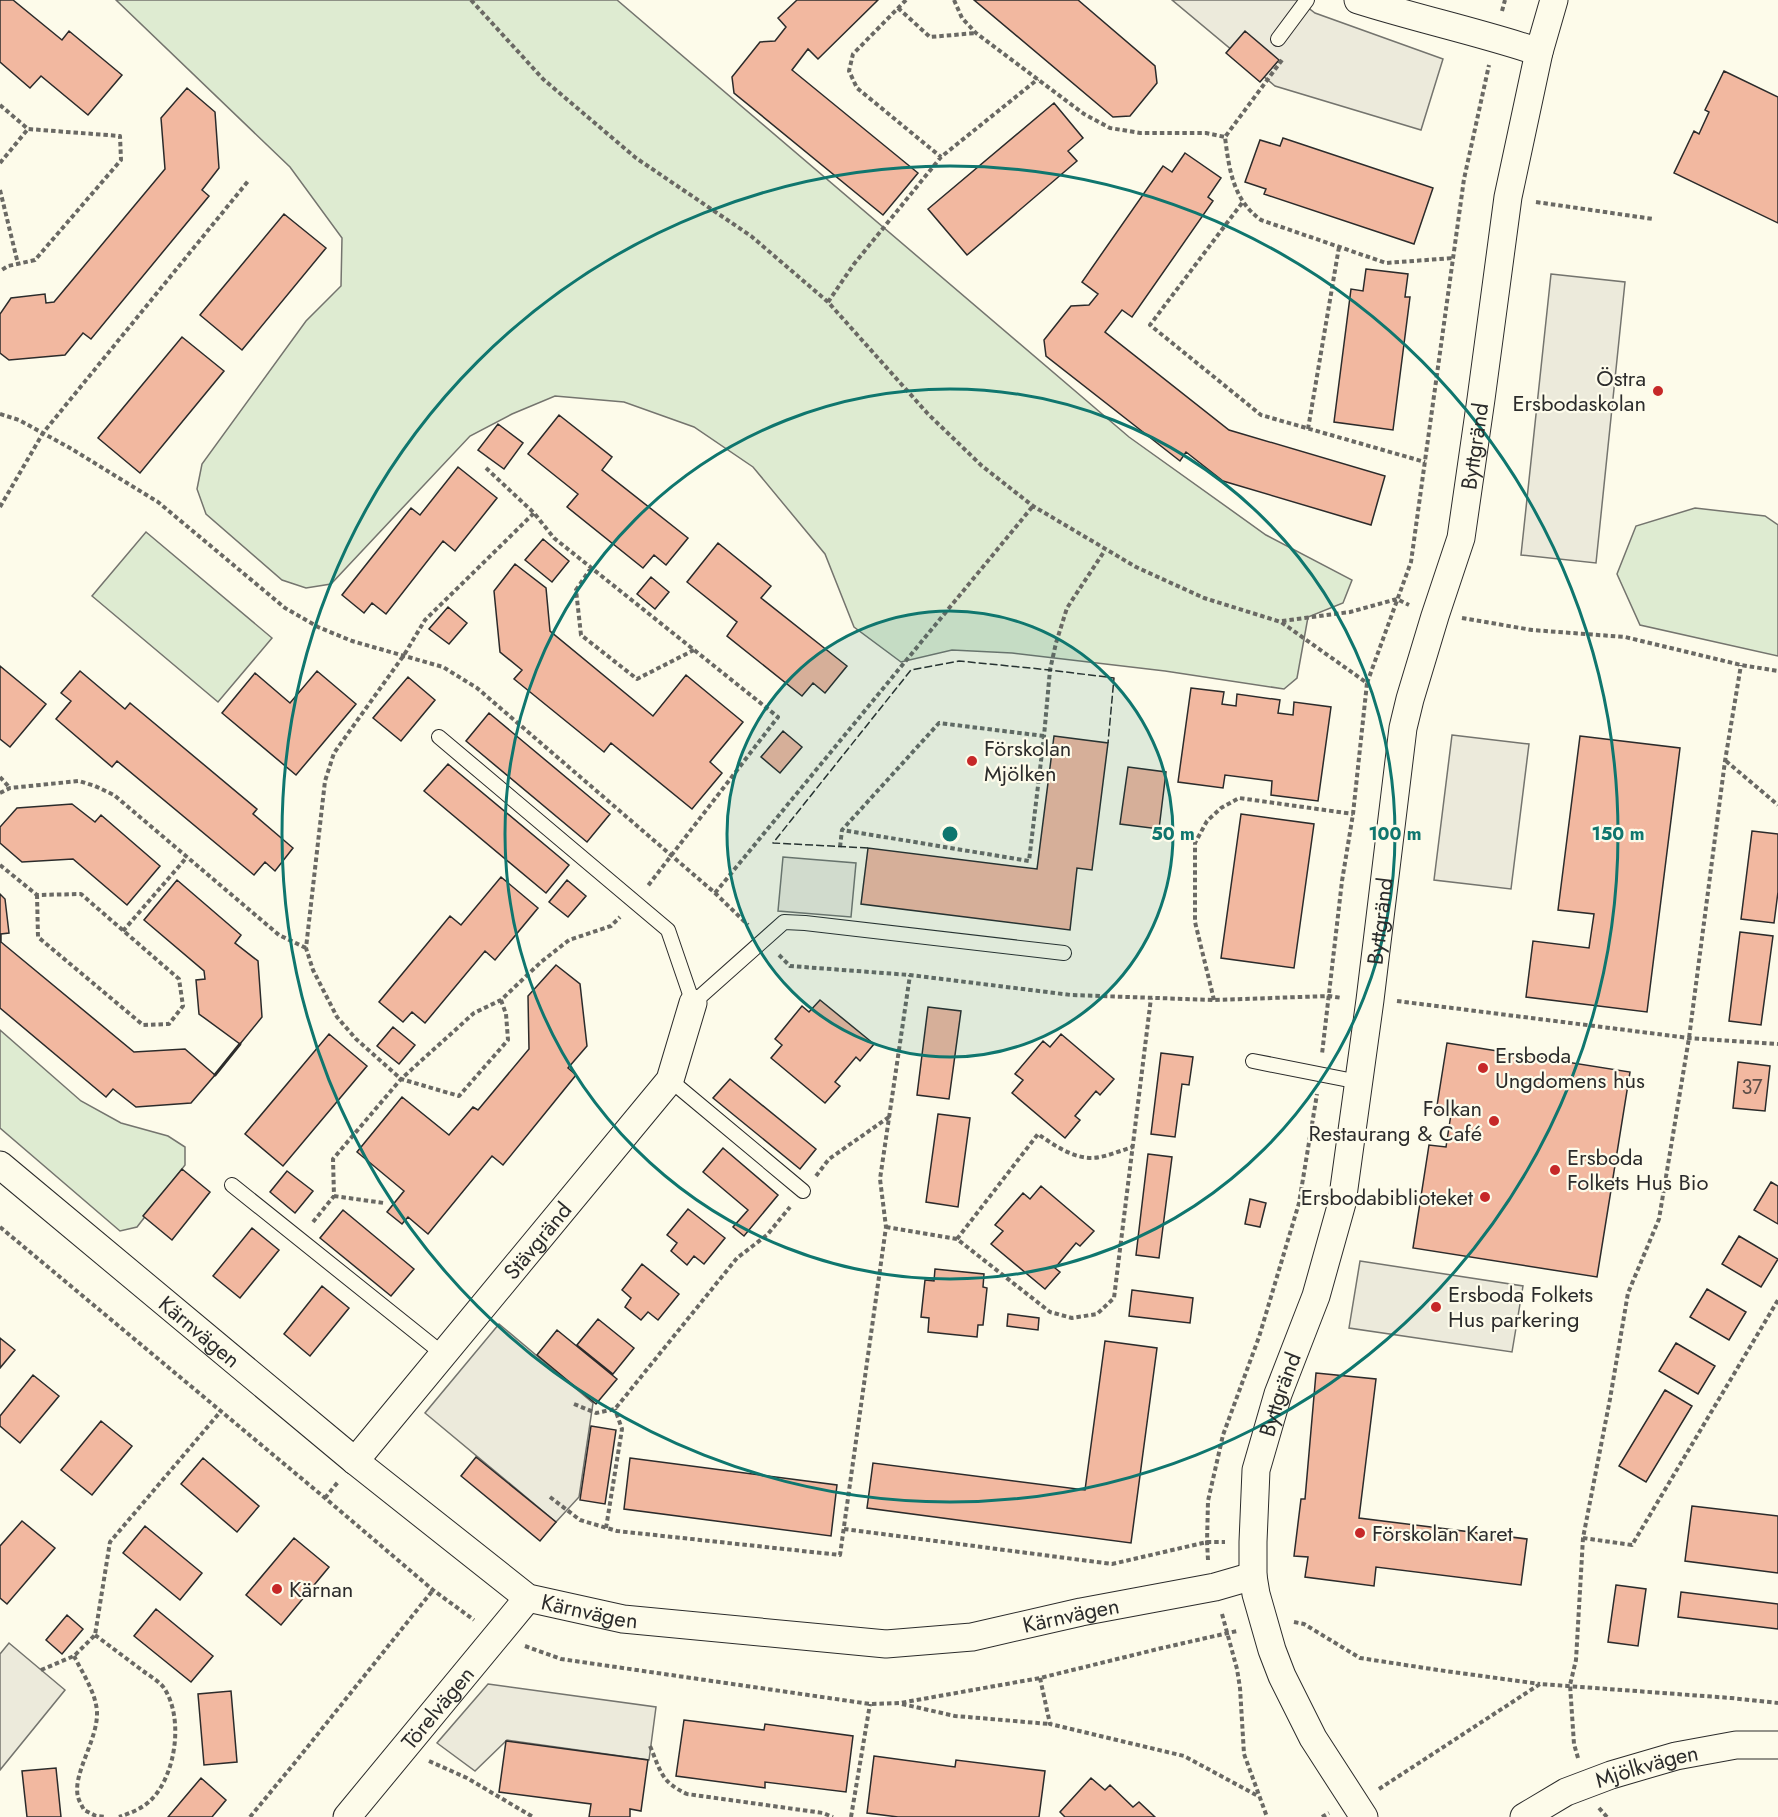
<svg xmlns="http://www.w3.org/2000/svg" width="1778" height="1817" font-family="Jost,sans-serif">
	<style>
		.green { fill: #deebd1; stroke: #74746e; stroke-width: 1.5 }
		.parking { fill: #eceadb; stroke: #74746e; stroke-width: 1.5 }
		.building { fill: #f2b8a0; stroke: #2b2b2b; stroke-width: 1.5 }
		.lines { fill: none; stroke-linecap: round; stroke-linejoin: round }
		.service-casing { stroke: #2b2b2b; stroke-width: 16 }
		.minor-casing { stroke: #2b2b2b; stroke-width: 29 }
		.path { stroke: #6a6964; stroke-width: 4; stroke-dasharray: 4.5 3; stroke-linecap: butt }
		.service { stroke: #fdfbea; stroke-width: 14 }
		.minor { stroke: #fdfbea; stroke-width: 27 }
		.fence { stroke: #2b2b2b; stroke-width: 1.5; stroke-dasharray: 8 3; stroke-linecap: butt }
		.wall { stroke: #2b2b2b; stroke-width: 3 }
		.ring { fill: none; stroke: #0f766e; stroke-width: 3 }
		.poi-dot { fill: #c62828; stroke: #fdfbea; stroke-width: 2 }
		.labels { text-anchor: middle; stroke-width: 4.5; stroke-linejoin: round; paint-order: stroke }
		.number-label { font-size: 20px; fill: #5d4e48 }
		.poi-label { font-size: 22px; fill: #2b2b2b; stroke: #fdfbea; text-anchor: start }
		.street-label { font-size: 22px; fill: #2b2b2b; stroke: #fdfbea }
		.centre { fill: #0f766e; stroke: #fdfbea; stroke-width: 3 }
		.ring-label { font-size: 18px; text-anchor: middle; font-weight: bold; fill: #0f766e; stroke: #fdfbea; stroke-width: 4.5; stroke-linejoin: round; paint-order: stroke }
	</style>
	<rect width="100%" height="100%" fill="#fdfbea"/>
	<path class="green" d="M116 0H617L1129 437 1266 535 1352 580 1343 603 1308 617 1297 678 1284 689 1165 671 1012 653 952 650 901 662 854 627 825 554 753 467 694 427 624 402 555 396 512 414 470 436 331 584 306 588 282 580 206 514 197 489 202 464 306 321 341 286 342 238 290 167Z
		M1695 508 1765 516 1778 525V656L1640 625 1617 574 1636 526Z
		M146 532 272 638 218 702 92 596Z
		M0 1030 81 1101 121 1123 168 1136 185 1147V1165L137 1227 120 1231 0 1128Z"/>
	<path class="parking" d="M1172 0H1298L1315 13 1443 59 1421 130 1275 86Z
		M1551 274 1625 282 1596 563 1521 555Z
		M1452 735 1529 744 1511 889 1434 880Z
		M783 857 856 863 851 917 778 911Z
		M1360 1261 1523 1286 1512 1352 1349 1328Z
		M499 1324 593 1403 579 1497 556 1522 425 1413Z
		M9 1643 65 1690 0 1770V1654Z
		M488 1684 656 1707 649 1760 507 1740 475 1771 437 1743Z"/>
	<path class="building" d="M0 0H13L62 40 69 31 122 75 88 115 41 76 30 88 0 62Z
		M797 0H878L818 59 808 49 792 70 918 173 883 215 734 93 732 77 760 42 775 41 786 27 778 18Z
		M974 0H1078L1155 66 1157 83 1130 116 1113 117Z
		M1245 31 1279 60 1260 82 1226 53Z
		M1724 71 1778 97V223L1674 173 1694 131 1699 134 1709 112 1705 110Z
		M187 88 215 112 219 168 202 190 209 196 91 339 83 333 65 355 9 360 0 353V314L11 298 45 294 46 303 54 302 165 169 161 118Z
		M1054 103 1083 138 1068 151 1077 161 967 255 928 209Z
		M1283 138 1433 188 1414 244 1264 194 1266 189 1245 182 1260 140 1280 146Z
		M1185 153 1221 178 1208 197 1213 201 1132 317 1122 310 1105 332 1229 430 1385 476 1371 525 1223 481 1186 452 1180 461 1046 356 1044 340 1071 306 1089 305 1098 294 1082 282 1163 166 1172 172Z
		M284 214 326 248 242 350 200 315Z
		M1366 269 1408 274 1405 297H1410L1393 430 1334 422 1351 289 1363 291Z
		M182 337 224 371 140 473 98 438Z
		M559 415 612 457 602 470 688 538 666 565 654 555 643 568 567 507 578 494 528 454Z
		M498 424 523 443 504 469 478 450Z
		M458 467 497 498 455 551 443 541 386 614 372 603 364 613 342 595 411 508 420 515Z
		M543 539 569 561 552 582 525 560Z
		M718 543 771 586 761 598 847 666 825 693 813 683 802 696 727 636 737 622 687 582Z
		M515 564 546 588 550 631 653 716 686 675 743 722 710 762 722 773 692 809 611 743 604 752 514 679 522 670 500 652 494 591Z
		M651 577 669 592 655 609 637 594Z
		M448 607 467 623 449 644 429 629Z
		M0 666 46 704 10 747 0 739Z
		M80 671 125 709 130 703 257 809 253 814 293 848 275 871 265 862 254 875 117 761 112 767 56 719 71 701 61 693Z
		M317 671 356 704 296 775 222 713 255 673 290 703Z
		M408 677 435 700 401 741 373 718Z
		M1191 688 1224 692 1222 704 1236 706 1237 694 1280 700 1278 713 1293 715 1294 702 1331 707 1318 801 1271 795 1272 781 1225 775 1223 788 1178 782Z
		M489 713 610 814 587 842 466 741Z
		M783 731 802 747 780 773 761 757Z
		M1054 736 1108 743 1092 870 1077 868 1070 930 861 904 868 848 1037 869Z
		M1580 736 1680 748 1647 1012 1526 997 1533 941 1589 948 1594 914 1558 910Z
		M448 764 569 865 546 893 424 791Z
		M1128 767 1166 772 1159 829 1120 824Z
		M72 804 95 822 101 815 160 866 127 905 73 859 22 862 0 843V827L17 808Z
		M1241 814 1314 824 1294 968 1221 958Z
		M1752 831 1778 834V892L1774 923 1741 919Z
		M501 877 538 908 495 960 485 951 425 1023 412 1012 403 1022 379 1002 450 916 461 925Z
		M177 880 241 935 235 943 258 961 262 1017 240 1044 199 1014 196 980 205 979 204 971 144 920Z
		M567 880 586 896 568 917 549 902Z
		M0 894 5 899 9 933 1 934V942L134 1052 185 1049 215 1075 191 1103 136 1107 113 1089 106 1097 0 1008Z
		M1740 932 1773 936 1761 1025 1729 1021Z
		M556 965 580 984 587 1046 568 1068 576 1075 503 1165 492 1156 428 1234 408 1217 402 1224 387 1212 404 1191 357 1152 402 1097 449 1135 473 1107 478 1110 529 1049 528 996Z
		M820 1000 874 1044 860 1061 856 1057 835 1082 840 1086 825 1103 771 1058 782 1045 775 1039 802 1006 809 1012Z
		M928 1007 961 1011 949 1099 917 1095Z
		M393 1027 415 1045 399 1064 377 1046Z
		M329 1034 367 1066 283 1166 245 1134Z
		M1061 1034 1114 1079 1100 1095 1096 1091 1075 1116 1080 1120 1065 1138 1012 1093 1023 1080 1015 1074 1043 1041 1050 1047Z
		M1447 1043 1630 1072 1597 1277 1413 1248 1429 1145 1446 1147 1451 1114 1436 1112Z
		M1161 1053 1193 1057 1189 1085 1182 1084 1175 1137 1151 1134Z
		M1738 1062 1770 1066 1765 1111 1733 1108Z
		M730 1079 816 1149 800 1169 713 1098Z
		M938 1114 970 1118 958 1207 926 1202Z
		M723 1148 778 1195 744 1236 733 1227 748 1210 703 1172Z
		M1148 1154 1172 1157 1159 1258 1136 1255Z
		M182 1169 210 1192 172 1240 143 1216Z
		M287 1171 313 1191 295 1213 270 1192Z
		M1771 1182 1778 1186V1224L1754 1210Z
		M1041 1186 1094 1231 1080 1246 1076 1243 1055 1268 1060 1272 1045 1289 991 1244 1003 1231 995 1225 1023 1193 1030 1199Z
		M1250 1199 1266 1203 1260 1227 1245 1224Z
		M688 1209 725 1238 704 1264 694 1256 687 1265 671 1251 677 1243 667 1235Z
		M343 1210 414 1269 391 1296 320 1238Z
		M252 1228 279 1250 240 1298 213 1276Z
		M1739 1236 1778 1259 1761 1287 1722 1264Z
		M642 1264 679 1294 658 1320 648 1312 641 1320 625 1307 631 1298 622 1290Z
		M935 1269 984 1274 983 1287 987 1288 983 1325H978L977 1337 928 1332 929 1318 921 1317 925 1280 934 1281Z
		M322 1286 349 1308 310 1356 284 1334Z
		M1707 1289 1746 1312 1729 1340 1690 1317Z
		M1132 1290 1193 1298 1190 1323 1129 1316Z
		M1008 1314 1039 1318 1038 1330 1007 1326Z
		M598 1319 634 1348 613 1374 577 1345Z
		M557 1330 617 1379 596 1404 537 1355Z
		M0 1338 15 1350 0 1368Z
		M1105 1341 1157 1348 1131 1543 867 1508 873 1463 1085 1490Z
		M1676 1343 1715 1366 1698 1394 1659 1371Z
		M1316 1373 1376 1379 1359 1518 1527 1539 1521 1585 1376 1567 1374 1586 1305 1577 1308 1557 1294 1556 1301 1499H1305Z
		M33 1375 59 1396 20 1443 0 1426V1416Z
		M1665 1390 1692 1406 1646 1482 1619 1466Z
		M101 1421 132 1446 92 1495 61 1470Z
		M591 1426 616 1430 605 1504 580 1500Z
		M476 1457 556 1522 540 1541 461 1476Z
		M203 1458 259 1506 237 1532 181 1484Z
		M630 1458 837 1485 831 1536 624 1509Z
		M1692 1506 1778 1516V1573L1685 1561Z
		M22 1521 55 1548 7 1604 0 1598V1546Z
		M145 1526 202 1573 180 1600 123 1553Z
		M294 1538 329 1567 281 1625 246 1595Z
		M1616 1585 1646 1589 1638 1646 1608 1642Z
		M1681 1592 1778 1604V1629L1678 1617Z
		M156 1609 213 1656 191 1682 134 1636Z
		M67 1615 83 1629 62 1654 46 1640Z
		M231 1691 237 1762 204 1765 198 1694Z
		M684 1720 764 1730 765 1724 853 1736 846 1792 765 1782V1788L676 1776Z
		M506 1741 648 1760 641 1811 630 1809V1817H589L591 1804 499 1792Z
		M874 1756 955 1767 956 1760 1045 1771 1039 1817H898L867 1813Z
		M56 1768 61 1817H27L22 1771Z
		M201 1778 226 1800 212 1817H168Z
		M1091 1778 1105 1790 1110 1785 1133 1807 1139 1802 1155 1817H1065L1060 1812Z"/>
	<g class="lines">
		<defs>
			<path id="service" d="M1278 39 1307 0
				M439 737 668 930 693 1003 784 922 805 923 1064 953
				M1253 1061 1359 1082
				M670 1080 803 1191
				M232 1185 443 1354"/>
			<g id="minor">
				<path d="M1358 0C1418 19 1479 32 1539 52"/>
				<path id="s1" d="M0 1165 355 1461 528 1598 623 1619 886 1644 972 1637 1081 1612 1215 1587 1253 1576"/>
				<path id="s2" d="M355 1461 670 1080 693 1003"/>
				<path id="s3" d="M347 1817 528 1598"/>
				<path id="s4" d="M1364 1817 1313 1738 1282 1676 1272 1650 1256 1594 1253 1576V1542L1256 1470 1278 1394 1316 1296 1342 1203 1370 1000 1403 728 1410 699 1435 616 1461 538 1481 399 1508 197 1539 52 1554 0"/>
				<path id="s5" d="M1524 1817 1566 1792 1611 1775 1676 1756 1736 1745H1778"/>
			</g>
		</defs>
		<use href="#service" class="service-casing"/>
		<use href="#minor" class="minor-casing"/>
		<path class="path" d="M471 0 543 79 636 158 751 236 828 302 928 414 982 466 1033 506 1136 567 1204 598 1281 622 1367 683 1353 814 1342 881 1322 1054
			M906 0 853 54 849 71 857 88 941 157
			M954 0 962 18 976 33 1084 114 1110 128 1140 133H1206L1225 137
			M898 8 930 37 976 33
			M1502 11 1505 0
			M1282 60 1225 137C1229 169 1233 200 1261 220L1386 263 1453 258
			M0 105 28 129 120 136 121 160 35 260 8 266 0 271
			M0 163 28 129
			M0 190 18 264
			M1536 202 1653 219
			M1242 203 1150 325 1261 415 1425 462
			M828 302 854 264 941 157 1038 79
			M0 414 19 420 70 448 158 502 285 608 318 627 352 641 443 667 477 688 715 893 748 925
			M1308 429 1339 247
			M486 468 534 513 554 538 778 717 647 887
			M0 507 43 433 249 180
			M591 568 576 590 581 635 637 679 694 650
			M1462 618 1532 630 1625 637 1741 665 1778 671
			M1282 621 1350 612 1397 599 1409 605
			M1367 683 1411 562 1464 179 1489 65
			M1044 736 939 723 842 830 1029 861 1044 736 1050 670 1056 643 1067 608 1105 550
			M1726 761 1778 805
			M0 777 10 788
			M0 793 10 788 79 781 95 786 114 795 279 935 306 948
			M840 847 842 830
			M0 865 37 895 81 894 179 979 183 1006 169 1024 143 1025 38 937 37 895
			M715 893 1033 506
			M123 931 187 857
			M779 955 790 966 910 975 1071 995 1214 1000 1329 996 1342 998
			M501 1000 506 1014 508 1040 459 1096 401 1079 356 1039 337 1017 313 970 306 948 325 781 334 753 404 655 425 620 534 513
			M1214 1000 1195 922V843L1207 821 1221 808 1239 798 1353 814
			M1397 1001 1689 1038 1778 1044
			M816 1176 829 1159 889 1117
			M334 1196 384 1203
			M313 1222 334 1196 333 1159 401 1079 474 1013 501 1000 541 962 569 940 611 926 620 917
			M0 1227 325 1498 433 1590 474 1620
			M886 1227 957 1239 1050 1312 1072 1318 1097 1314 1114 1298 1151 998
			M957 1239 1038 1134C1055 1146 1078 1162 1100 1157 1111 1155 1122 1150 1133 1147
			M574 1404 596 1413 615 1409 737 1258 767 1235 790 1207
			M550 1497 580 1520 617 1531 840 1555 886 1227 880 1179 910 975
			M325 1498 338 1482
			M606 1528 622 1429 615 1409
			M844 1529 1112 1564 1207 1542H1225
			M1583 1538 1632 1545 1778 1300
			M1208 1560 1207 1542 1208 1501 1223 1435 1259 1337 1299 1203 1317 1094
			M1222 1614 1237 1669 1240 1688 1244 1754 1267 1817
			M1294 1622 1304 1624 1360 1658 1438 1670 1540 1684
			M95 1635C111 1647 127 1659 143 1671 150 1676 159 1681 164 1688 184 1718 176 1775 151 1800 142 1809 130 1813 119 1817
			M525 1646 561 1659 870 1704 900 1703 1040 1678 1162 1648 1237 1631
			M74 1656C82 1672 96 1693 97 1712 98 1740 72 1774 78 1797 79 1801 82 1806 84 1810L96 1816 106 1817
			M41 1670 74 1656 95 1635 110 1542 221 1411
			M1040 1678 1050 1724 1184 1756 1258 1796
			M902 1704 955 1716 1050 1724
			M650 1746C661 1772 661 1782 687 1794L823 1813 833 1817
			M1578 1758 1574 1744 1570 1685 1576 1660 1583 1538 1610 1399 1628 1293 1659 1219 1689 1038 1725 761 1741 665
			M429 1761 467 1778 533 1817
			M1379 1789 1540 1684 1731 1698 1778 1703
			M1599 1808 1607 1817
			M250 1817 297 1760 433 1590
			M851 1817 870 1704
			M1322 1817 1329 1813"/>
		<use href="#service" class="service"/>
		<use href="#minor" class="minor"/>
		<path class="fence" d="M868 848 773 843 911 670 959 661 1050 670 1114 678 1108 743"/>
		<path class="wall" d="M215 1075 240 1044"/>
	</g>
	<circle cx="950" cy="834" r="223" fill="#0f766e" fill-opacity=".12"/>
	<g class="ring">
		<circle cx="950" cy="834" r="223"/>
		<circle cx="950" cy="834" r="445"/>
		<circle cx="950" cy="834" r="668"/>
	</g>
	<g class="poi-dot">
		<circle cx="1658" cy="391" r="6"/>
		<circle cx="972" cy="761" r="6"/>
		<circle cx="1483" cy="1068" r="6"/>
		<circle cx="1494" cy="1121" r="6"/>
		<circle cx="1555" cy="1170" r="6"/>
		<circle cx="1485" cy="1197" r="6"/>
		<circle cx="1436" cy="1307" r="6"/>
		<circle cx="1360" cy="1533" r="6"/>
		<circle cx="277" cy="1589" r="6"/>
	</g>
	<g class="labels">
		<g class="number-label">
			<text x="1752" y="1094">37</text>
		</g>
		<g class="poi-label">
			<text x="1646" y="386" text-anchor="end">Östra<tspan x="1646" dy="25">Ersbodaskolan</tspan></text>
			<text x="984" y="756">Förskolan<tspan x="984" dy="25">Mjölken</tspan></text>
			<text x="1495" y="1063">Ersboda<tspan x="1495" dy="25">Ungdomens hus</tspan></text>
			<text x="1482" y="1116" text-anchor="end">Folkan<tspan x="1482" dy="25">Restaurang &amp; Café</tspan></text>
			<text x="1567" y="1165">Ersboda<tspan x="1567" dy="25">Folkets Hus Bio</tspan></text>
			<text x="1473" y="1205" text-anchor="end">Ersbodabiblioteket</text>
			<text x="1448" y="1302">Ersboda Folkets<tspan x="1448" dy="25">Hus parkering</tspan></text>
			<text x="1372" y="1541">Förskolan Karet</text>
			<text x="289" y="1597">Kärnan</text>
		</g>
		<g class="street-label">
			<text dy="8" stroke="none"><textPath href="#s4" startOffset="1425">Byttgränd</textPath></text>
			<text dy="8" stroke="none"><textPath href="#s4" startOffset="939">Byttgränd</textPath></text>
			<text dy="8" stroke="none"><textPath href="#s2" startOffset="286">Stävgränd</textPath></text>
			<text dy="8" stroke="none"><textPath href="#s1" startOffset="260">Kärnvägen</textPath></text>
			<text dy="8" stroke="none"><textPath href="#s4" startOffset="453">Byttgränd</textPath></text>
			<text dy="8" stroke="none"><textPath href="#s1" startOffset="746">Kärnvägen</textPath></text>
			<text dy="8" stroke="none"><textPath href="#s1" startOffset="1232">Kärnvägen</textPath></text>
			<text dy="8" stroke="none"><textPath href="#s3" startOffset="142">Törelvägen</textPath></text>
			<text dy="8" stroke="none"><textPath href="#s5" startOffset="134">Mjölkvägen</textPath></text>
		</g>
	</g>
	<circle cx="950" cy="834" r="9" class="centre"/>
	<g class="ring-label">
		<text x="1173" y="840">50 m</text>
		<text x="1395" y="840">100 m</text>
		<text x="1618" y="840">150 m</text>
	</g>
</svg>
